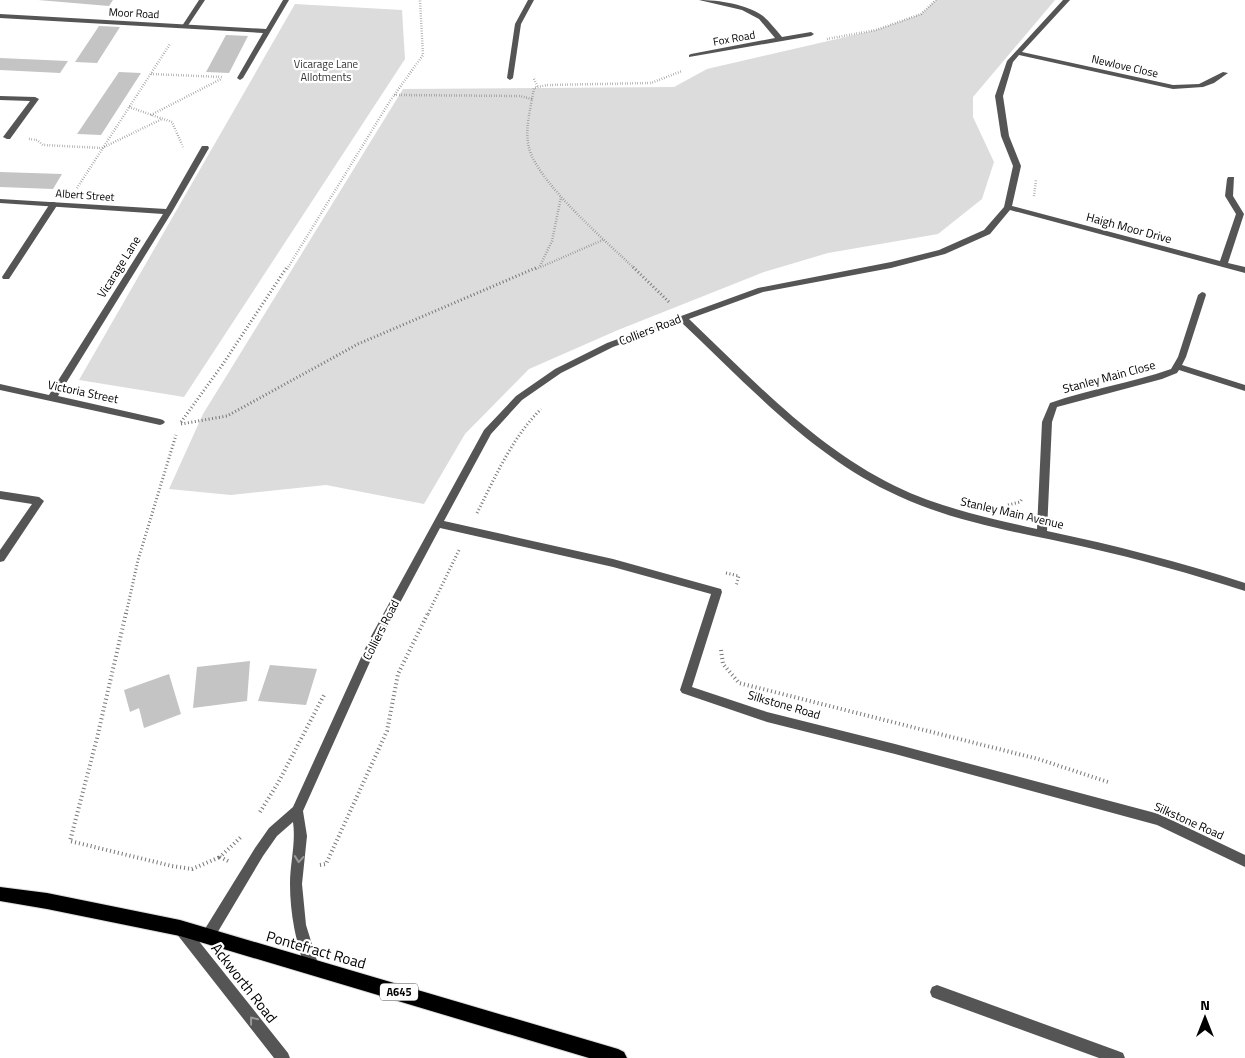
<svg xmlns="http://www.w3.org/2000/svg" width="1245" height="1058" font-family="'Titillium Web',sans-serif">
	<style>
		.green { fill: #dcdcdc }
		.building { fill: #c4c4c4 }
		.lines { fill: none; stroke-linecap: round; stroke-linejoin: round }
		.primary-casing { stroke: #dbdbdb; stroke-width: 2 }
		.path-far2 { stroke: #777; stroke-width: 2.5; stroke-dasharray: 0.5 2; stroke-linecap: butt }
		.path-far1 { stroke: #777; stroke-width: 3; stroke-dasharray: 1 2.5; stroke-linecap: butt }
		.path { stroke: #777; stroke-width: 4; stroke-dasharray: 1 3; stroke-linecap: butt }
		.service { fill: #555; fill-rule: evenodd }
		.minor { fill: #555; fill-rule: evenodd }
		.primary { fill: #000; fill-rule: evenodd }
		.oneway { stroke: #999 }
		.labels { text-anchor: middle; stroke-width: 4.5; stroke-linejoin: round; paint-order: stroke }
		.far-street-label { font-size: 11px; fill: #000; stroke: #fff }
		.far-park-label { font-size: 11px; fill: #333; stroke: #fff }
		.shield { fill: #fff; stroke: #4c4c4c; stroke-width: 1 }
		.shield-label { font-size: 11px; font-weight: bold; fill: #000 }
		.street-label { font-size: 12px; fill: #000; stroke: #fff }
		.near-street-label { font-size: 15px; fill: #000; stroke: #fff }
	</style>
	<rect width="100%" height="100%" fill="#fff"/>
	<path class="green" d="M936 0H1055L973 97V117L994 162 982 199 938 234 828 253 764 272 618 330 529 369 465 434 424 504 326 485 231 495 169 489 203 414 403 89 674 87 707 69 876 30 921 14Z
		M295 4 402 10 405 59 184 397 79 380Z"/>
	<path class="building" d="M38 0H113L109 6Z
		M99 26 120 27 97 63 75 62Z
		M226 35 248 36 229 73 206 72Z
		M0 58 68 61 60 73 0 70Z
		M119 72 141 73 101 135 77 134Z
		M0 172 62 174 53 189 0 187Z
		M250 661 247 701 193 708 197 667Z
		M270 665 317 669 306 705 258 701Z
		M169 674 181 714 144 728 139 708 130 712 124 690Z"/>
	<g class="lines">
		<defs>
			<path id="primary" d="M0 887 47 893 180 920 618 1049 624 1052 627 1058H589L180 936 47 909 0 901Z"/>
		</defs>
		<use href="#primary" class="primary-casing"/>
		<path class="path-far2" d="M827 39 876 30 921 14 936 0
			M151 74 222 77
			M534 79 538 87
			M394 95 520 96 532 99C529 115 525 132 529 148 538 183 607 242 635 269
			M532 99 534 88 547 85 651 83 682 71
			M129 107 172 122 183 147
			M151 115 221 79
			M29 139 37 140 43 145 102 148 162 119
			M77 188 170 44
			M1034 196 1036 180
			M540 266 552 241 561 197
			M287 269 390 101 423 55 420 0
			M536 269 603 240"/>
		<path class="path-far1" d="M633 267 670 303
			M181 422 223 364 287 267
			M181 424 227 416 358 344 538 267
			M1008 505 1020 502 1022 499
			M477 513C496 476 511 439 541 409
			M726 573 739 576 736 586
			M126 614 138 560 176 435
			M428 614 460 548"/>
		<path class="path" d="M126 613 97 738 70 841 172 866 192 869 220 857
			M721 650 723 664 739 683 1038 759 1108 782
			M260 812 278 783 324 695
			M228 861 220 857 241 837
			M320 865 326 864 387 731 398 674 428 613"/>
		<path class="service" d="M199 0H205L187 27H183L182 26Z
			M51 202H54L58 204 9 279H3L2 277Z
			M937 985 1118 1051 1123 1053 1125 1058H1099L937 999 932 997 930 992 932 987Z"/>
		<path class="minor" d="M283 0H289L243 78 240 80 237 78 263 33 0 18V14L266 29Z
			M528 0H534L521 24 513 78 510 80 507 78 515 24Z
			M699 0C719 0 746 4 763 16 770 22 776 30 782 37L811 32 814 34 811 36 689 57V55L691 54 775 38 759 19 742 10Z
			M1063 0H1070L1022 52 1173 85 1199 84 1223 72 1228 73 1214 83 1203 87 1173 89 1019 55 1013 62 1003 96 1009 136 1021 166 1012 206 1220 261 1236 214 1225 196 1227 179 1228 177H1234L1233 196 1244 214 1228 263 1245 267V273L1010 210 990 234 945 254 891 268 763 292 689 319C753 380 815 447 895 486 940 508 989 518 1037 529L1042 422 1050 403C1090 389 1131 383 1171 369L1178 357 1198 295 1202 292 1205 293 1206 295 1186 357 1182 365 1245 385V391L1179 370 1177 373 1162 379 1057 407 1052 422 1047 531C1114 545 1180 562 1245 583V591C1192 574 1139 559 1085 547 1019 532 949 522 888 491 808 452 746 383 681 322L613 347 561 373 522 400 491 434 444 521 613 559 721 589 722 592 692 687 767 712 895 744 1159 814 1245 855V867L1157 825 895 754 767 722 682 693 680 690 711 594 613 567 440 528 378 644 303 811 307 836 302 884 306 925 319 967 317 972 312 973 307 972C296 945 290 913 290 884 290 863 296 843 293 822L277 836 263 856 213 940 208 942 203 940 202 936 203 932 255 848 269 828 293 807 369 640 484 430 516 396 555 369 607 343 758 288 891 262 939 250 984 230 1004 207 1013 166 1001 136 995 96 1007 61Z
			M0 96 35 97 39 99 10 139H7L3 137 30 101 0 100Z
			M202 146H208L209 148 172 212 58 396 160 419 163 420 165 422 163 424 160 425 0 390V384L49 395 163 214 0 203V199L166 209Z
			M0 491 39 497 44 501 4 561 0 562V550L32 504 0 499Z
			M181 923 186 925 288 1053 290 1058H274L176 933 175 929 176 925Z"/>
		<use href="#primary" class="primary"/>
	</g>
	<defs><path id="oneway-chevron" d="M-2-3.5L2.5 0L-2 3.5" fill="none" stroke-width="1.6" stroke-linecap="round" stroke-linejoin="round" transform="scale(1.25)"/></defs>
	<g class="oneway">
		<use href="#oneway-chevron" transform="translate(299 859) rotate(95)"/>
		<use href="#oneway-chevron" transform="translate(253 1020) rotate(-128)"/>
	</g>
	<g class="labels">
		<g class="far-street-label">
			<text transform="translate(134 13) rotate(3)" y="4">Moor Road</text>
			<text transform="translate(734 38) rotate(-10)" y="4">Fox Road</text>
			<text transform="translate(1125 66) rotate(13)" y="4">Newlove Close</text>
			<text transform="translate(85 195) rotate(4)" y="4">Albert Street</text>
		</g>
		<g class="far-park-label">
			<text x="326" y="68">Vicarage Lane<tspan x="326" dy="13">Allotments</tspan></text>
		</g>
		<rect class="shield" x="380" y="983.5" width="38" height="17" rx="4"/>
		<g class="shield-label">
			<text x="399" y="996">A645</text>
		</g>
		<g class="street-label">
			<text transform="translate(1129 228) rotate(15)" y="4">Haigh Moor Drive</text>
			<text transform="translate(119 267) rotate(-58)" y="4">Vicarage Lane</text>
			<text transform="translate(650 330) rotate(-21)" y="4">Colliers Road</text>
			<text transform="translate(1109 377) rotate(-15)" y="4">Stanley Main Close</text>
			<text transform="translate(83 392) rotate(12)" y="4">Victoria Street</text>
			<text transform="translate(1012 513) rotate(13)" y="4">Stanley Main Avenue</text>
			<text transform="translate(381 630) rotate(-63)" y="4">Colliers Road</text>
			<text transform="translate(784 705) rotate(16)" y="4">Silkstone Road</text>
			<text transform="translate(1189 821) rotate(24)" y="4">Silkstone Road</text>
		</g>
		<g class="near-street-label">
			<text transform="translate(316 950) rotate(16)" y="5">Pontefract Road</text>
			<text transform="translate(244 983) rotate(52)" y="5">Ackworth Road</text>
		</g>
	</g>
	<g transform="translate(1205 1018)" stroke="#ffffff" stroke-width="4" paint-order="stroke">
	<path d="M0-4L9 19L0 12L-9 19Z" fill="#000000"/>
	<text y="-8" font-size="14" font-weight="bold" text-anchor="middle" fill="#000000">N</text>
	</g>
</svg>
